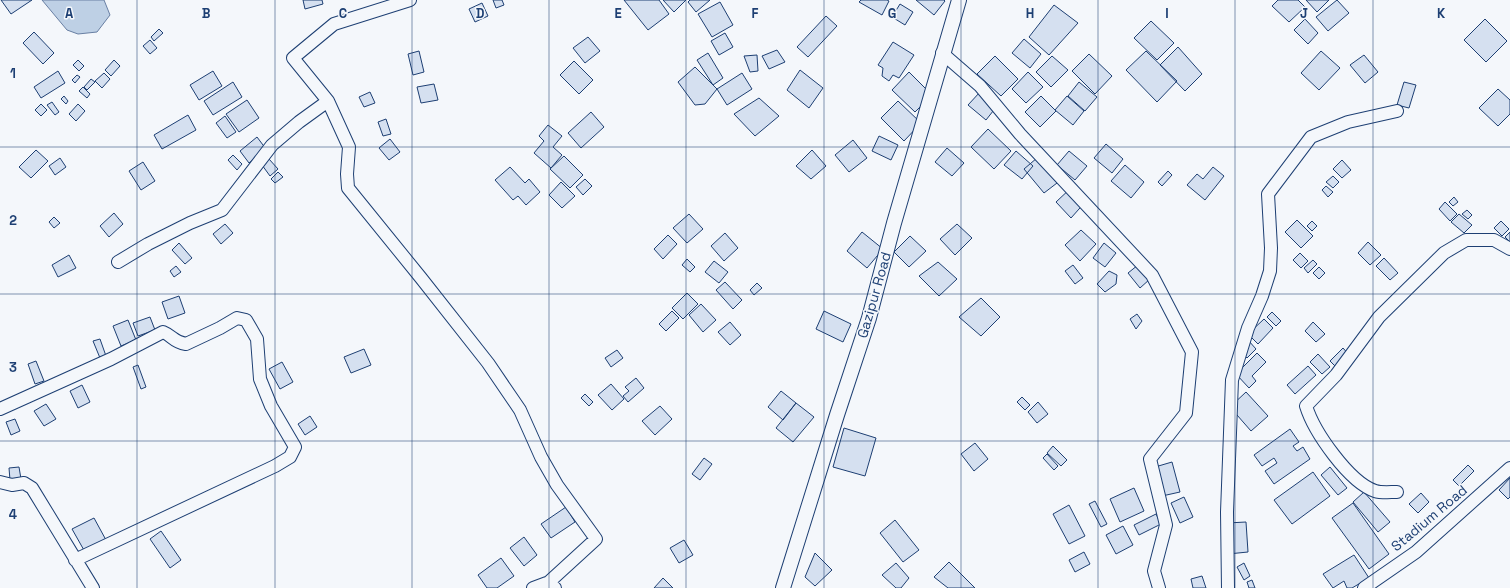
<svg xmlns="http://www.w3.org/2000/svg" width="1510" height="588" font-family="'Space Grotesk',sans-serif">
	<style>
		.water { fill: #bed0e5; stroke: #687fa3 }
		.building { fill: #d5e0f0; stroke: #1d3f73 }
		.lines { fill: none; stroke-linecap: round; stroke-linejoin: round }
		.minor-casing { stroke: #1d3f73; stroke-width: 14 }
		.tertiary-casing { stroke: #1d3f73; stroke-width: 16 }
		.minor { stroke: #f4f7fb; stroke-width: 12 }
		.tertiary { stroke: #f4f7fb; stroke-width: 14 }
		.grid { fill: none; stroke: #1d3f73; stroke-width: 1; stroke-opacity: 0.55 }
		.labels { text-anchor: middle; stroke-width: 3; stroke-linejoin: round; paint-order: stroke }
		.street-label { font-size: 14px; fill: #1d3f73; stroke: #f4f7fb }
		.grid-label { font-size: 13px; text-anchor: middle; font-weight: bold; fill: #1d3f73; stroke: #f4f7fb; stroke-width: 3; stroke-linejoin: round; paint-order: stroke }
	</style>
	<rect width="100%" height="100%" fill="#f4f7fb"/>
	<path class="water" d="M42 0H104L110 15 97 32 78 34 67 30Z"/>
	<path class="building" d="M1 0H32L11 14Z
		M303 0H322L323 4 305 9Z
		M493 0H502L504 5 496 8Z
		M624 0H659L669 14 648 30Z
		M663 0H686L674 12Z
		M690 0H710L696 12 688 2Z
		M861 0H887L889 1 882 15 859 2Z
		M916 0H944L945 1 934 15Z
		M1278 0H1298L1305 7 1289 22 1272 6Z
		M1306 0H1329L1317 12Z
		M1337 0 1349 13 1328 31 1316 17Z
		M720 2 733 25 712 37 698 14Z
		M482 3 488 16 475 22 469 9Z
		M900 4 913 12 905 25 892 17Z
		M1054 5 1078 23 1049 55 1029 37Z
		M826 16 837 26 808 57 797 47Z
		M1305 19 1318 33 1308 44 1294 30Z
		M1485 19 1507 41 1486 62 1464 40Z
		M1151 21 1174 43 1157 60 1134 38Z
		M159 29 163 33 154 41 151 37Z
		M34 32 54 53 43 64 23 43Z
		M725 33 733 47 719 55 711 41Z
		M588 37 600 51 585 63 573 48Z
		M1024 39 1041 54 1030 68 1012 53Z
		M150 40 157 48 150 54 143 46Z
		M893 42 914 55 899 78 893 75 889 81 882 76 883 68 878 65Z
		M1178 47 1202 74 1185 91 1160 65Z
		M777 50 785 62 769 69 762 56Z
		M419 51 424 72 413 75 408 54Z
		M1146 51 1177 81 1157 102 1126 70Z
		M1321 51 1340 68 1319 90 1301 73Z
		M708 53 723 78 713 85 697 60Z
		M1089 54 1112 76 1095 94 1072 71Z
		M757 55 758 71 750 72 744 56Z
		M1364 55 1378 72 1365 83 1350 65Z
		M995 56 1018 79 1001 96 977 74Z
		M1052 56 1068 70 1051 87 1036 72Z
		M78 60 84 66 79 71 73 65Z
		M114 60 120 66 111 76 105 70Z
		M574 61 593 80 579 94 560 75Z
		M695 67 717 89 705 104 695 105 678 82Z
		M800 70 823 88 809 108 787 90Z
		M58 71 65 83 41 98 34 87Z
		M213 71 222 86 199 100 190 85Z
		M909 72 932 95 915 112 892 90Z
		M1028 72 1043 87 1026 103 1012 89Z
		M104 73 110 79 102 88 95 81Z
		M742 73 752 89 727 105 717 89Z
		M77 75 80 77 75 83 72 80Z
		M91 79 95 82 87 90 84 87Z
		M233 82 242 97 213 115 204 101Z
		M1079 82 1097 97 1085 111 1068 96Z
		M1404 82 1416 85 1409 108 1397 105Z
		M434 84 438 100 421 103 417 87Z
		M83 87 90 94 87 98 79 91Z
		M1498 89 1510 100V114L1498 126 1479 108Z
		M370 92 375 103 364 107 359 97Z
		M980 92 997 106 986 120 968 105Z
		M64 96 68 101 66 104 61 99Z
		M1041 96 1056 111 1040 127 1025 112Z
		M1067 96 1084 111 1073 125 1055 110Z
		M759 98 779 116 755 136 734 114Z
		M247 100 259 118 239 132 226 114Z
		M898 101 921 123 904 141 881 118Z
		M52 102 59 112 55 115 47 105Z
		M41 104 47 110 41 116 35 110Z
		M78 104 85 111 76 121 69 114Z
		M591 112 604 127 581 148 568 133Z
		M188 115 196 130 162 149 154 135Z
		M225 116 236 132 227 138 216 123Z
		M386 119 391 134 383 136 378 122Z
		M548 125 562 136 553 147 562 155 551 168 534 153 544 141 539 136Z
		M988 129 1011 151 994 169 971 147Z
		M879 136 898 145 891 160 872 151Z
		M257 137 266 149 249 163 240 151Z
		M390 139 400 152 389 160 379 148Z
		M853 140 867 158 849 172 835 155Z
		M1106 144 1123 159 1112 173 1094 158Z
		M947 148 964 163 952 176 935 162Z
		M36 150 48 161 31 178 19 167Z
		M812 150 826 166 811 179 796 166Z
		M1016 151 1033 166 1022 179 1004 165Z
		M1069 151 1087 166 1075 180 1057 165Z
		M233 155 242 164 237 170 228 160Z
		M564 156 583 175 570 188 550 169Z
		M60 158 66 167 55 175 49 166Z
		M1037 158 1057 183 1044 193 1024 169Z
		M269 159 278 169 270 176 262 165Z
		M1342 160 1351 170 1342 178 1333 169Z
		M143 162 155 181 141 190 129 171Z
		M1125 165 1144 182 1131 198 1111 181Z
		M510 167 525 183 529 179 540 192 526 205 518 196 513 200 495 180Z
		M1213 167 1224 176 1205 200 1187 185 1197 174 1203 179Z
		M1168 171 1172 175 1162 186 1158 182Z
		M278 172 283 177 275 183 271 179Z
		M1333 176 1339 182 1333 188 1326 182Z
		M585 179 592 186 583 195 576 187Z
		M561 182 575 196 562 208 549 195Z
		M1326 186 1333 192 1328 197 1322 190Z
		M1072 187 1087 200 1071 218 1056 202Z
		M1454 197 1458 202 1453 206 1449 202Z
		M1445 202 1457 214 1450 221 1439 209Z
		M1467 210 1472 215 1468 219 1462 214Z
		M114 213 123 224 109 237 100 226Z
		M689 214 703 229 687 243 673 228Z
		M1459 214 1472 225 1464 233 1451 222Z
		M54 217 60 223 54 228 49 222Z
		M1297 220 1313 236 1301 248 1285 232Z
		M1312 221 1317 226 1312 231 1307 226Z
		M1501 221 1509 229 1502 236 1494 228Z
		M225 224 233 233 221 244 213 234Z
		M957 224 972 238 955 255 940 239Z
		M1081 230 1096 244 1080 261 1065 245Z
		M862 232 883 249 867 268 847 251Z
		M1510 232V242L1505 237Z
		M725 233 738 248 724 261 711 246Z
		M668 235 677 244 663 259 654 249Z
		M910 236 926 251 909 267 894 252Z
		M1368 242 1381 255 1370 265 1358 253Z
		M179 243 192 258 185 264 172 250Z
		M1104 243 1116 253 1105 267 1093 258Z
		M1300 253 1308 261 1301 268 1293 260Z
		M69 255 76 268 58 277 52 265Z
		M1384 258 1398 273 1390 280 1376 266Z
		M687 259 695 267 690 272 682 265Z
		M1313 260 1317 264 1308 273 1304 268Z
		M714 261 728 272 719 283 705 272Z
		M938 262 957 279 939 296 919 276Z
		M1073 265 1083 278 1075 284 1065 271Z
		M1138 265 1150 279 1140 288 1128 273Z
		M176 266 181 272 174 277 170 271Z
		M1319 267 1325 273 1319 279 1313 273Z
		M1109 271 1117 275 1116 284 1105 292 1097 284Z
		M725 282 742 300 733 309 716 290Z
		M757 283 762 288 754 295 750 290Z
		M687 293 698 304 683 319 672 308Z
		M179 296 185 313 168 319 162 302Z
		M981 298 1000 317 981 336 959 317Z
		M701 304 716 320 703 332 689 315Z
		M672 311 679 318 666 331 659 324Z
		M824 311 851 324 843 342 816 329Z
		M1272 312 1281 321 1276 326 1267 317Z
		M1137 314 1142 321 1136 329 1130 319Z
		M150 317 155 330 138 336 133 323Z
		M1264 319 1273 328 1258 344 1248 334Z
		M128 320 136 340 121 346 113 326Z
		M730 322 741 335 730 345 718 332Z
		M1313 322 1325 334 1316 342 1305 331Z
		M100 339 106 356 100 358 93 341Z
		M1248 340 1256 349 1247 358 1238 349Z
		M1343 348 1350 356 1337 368 1330 361Z
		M364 349 371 365 351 373 344 357Z
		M617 350 623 358 611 367 605 358Z
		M1257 353 1266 362 1252 376 1256 381 1249 388 1236 374Z
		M1318 354 1330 367 1322 374 1310 362Z
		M36 361 44 381 35 384 28 364Z
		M282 362 293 382 280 389 269 369Z
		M138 365 146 387 141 389 133 367Z
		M1308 366 1316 375 1295 394 1287 385Z
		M636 378 644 388 628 402 623 396 629 391 625 387Z
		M611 384 624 399 612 410 598 395Z
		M82 385 90 402 78 408 70 391Z
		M781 391 796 403 783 420 768 407Z
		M1246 392 1268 416 1251 431 1230 407Z
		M585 394 593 402 589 406 581 398Z
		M1022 397 1030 405 1025 410 1017 402Z
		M1038 402 1048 414 1037 423 1028 412Z
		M796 403 814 417 793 442 776 428Z
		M46 404 56 419 44 426 34 411Z
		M660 406 672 419 655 435 642 421Z
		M310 416 317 427 305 435 298 424Z
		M15 419 20 431 11 435 6 422Z
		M844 428 876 438 865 476 833 467Z
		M1290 429 1299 442 1293 446 1297 451 1303 447 1310 459 1274 484 1265 471 1277 463 1274 458 1262 466 1254 455Z
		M975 443 988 459 974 471 961 454Z
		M1053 446 1067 460 1061 466 1047 453Z
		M1047 454 1058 466 1054 470 1043 458Z
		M704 458 712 464 700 480 692 474Z
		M1172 462 1180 492 1162 496 1155 467Z
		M1468 465 1474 471 1459 486 1453 480Z
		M19 467 21 479 10 480 9 468Z
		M1330 467 1347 488 1338 495 1321 475Z
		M1313 472 1330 496 1292 524 1274 500Z
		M1510 478V497L1508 499 1499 490Z
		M1134 488 1144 511 1120 522 1110 499Z
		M1364 492 1390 522 1378 532 1353 502Z
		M1421 493 1429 502 1418 513 1409 504Z
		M1184 497 1193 517 1180 523 1171 503Z
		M1095 501 1107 524 1101 527 1089 504Z
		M1353 503 1389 554 1369 569 1332 518Z
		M1069 505 1085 536 1069 544 1053 514Z
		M566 507 575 522 551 538 541 524Z
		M1156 514 1161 524 1139 535 1134 525Z
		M94 518 106 540 85 552 72 529Z
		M895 520 919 550 903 562 880 533Z
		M1246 522 1248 552 1228 554 1227 523Z
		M1123 526 1133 545 1116 554 1106 535Z
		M161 531 181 560 170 568 150 539Z
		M524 537 537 555 524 566 510 548Z
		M684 540 693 555 679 563 670 548Z
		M1084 552 1090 564 1075 572 1069 560Z
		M815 553 832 570 815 586 805 577Z
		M1354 555 1369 578 1352 588H1347L1344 581 1333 588 1323 574Z
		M501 558 514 576 497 588H487L478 575Z
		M949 562 975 588H948L934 577Z
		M896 563 909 578 901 588H896L882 575Z
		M1244 563 1250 576 1244 580 1237 567Z
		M1202 576 1206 588H1193L1191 579Z
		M663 578 673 588H654Z
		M1252 580 1255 588H1249L1247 582Z"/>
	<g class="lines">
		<defs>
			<path id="minor" d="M410 0 334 24 293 58 328 101 349 147 347 174 348 188 421 278 488 363 520 410 541 457 557 485 596 539 549 582
				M942 53 980 86 1020 134 1152 275 1192 352 1186 413 1150 459 1166 525 1154 571 1159 588
				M118 262 148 244 190 223 222 210 272 145 299 122 328 101
				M0 409 111 359 163 332C173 336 173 342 186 344L220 328 237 318 246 320 257 339 260 379 271 406 295 447 290 457 275 466 75 560
				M0 482 12 485 24 483 32 488 93 588
				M1397 492C1390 492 1381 493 1375 491 1349 482 1314 432 1306 406L1336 375 1379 317 1444 253 1466 240H1494L1510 249
				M533 588 549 582 555 588
				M1228 588 1227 512 1232 380 1248 328 1262 296 1270 271 1271 248 1268 194 1311 137 1348 122 1397 111
				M1364 588 1416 552 1510 468"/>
			<path id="tertiary" d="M783 588 837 415 869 318 894 223 959 0"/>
		</defs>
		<use href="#minor" class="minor-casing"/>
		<use href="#tertiary" class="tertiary-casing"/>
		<use href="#minor" class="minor"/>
		<use href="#tertiary" class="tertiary"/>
	</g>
	<path class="grid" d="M137 0V588M275 0V588M412 0V588M549 0V588M686 0V588M824 0V588M961 0V588M1098 0V588M1235 0V588M1373 0V588M0 147H1510M0 294H1510M0 441H1510"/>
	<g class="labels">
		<g class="street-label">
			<text transform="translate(874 295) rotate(-74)" y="5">Gazipur Road</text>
			<text transform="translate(1429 518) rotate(-40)" y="5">Stadium Road</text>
		</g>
	</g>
	<g class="grid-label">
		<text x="69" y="18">A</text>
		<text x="206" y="18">B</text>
		<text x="343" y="18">C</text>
		<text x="480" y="18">D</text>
		<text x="618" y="18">E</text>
		<text x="755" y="18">F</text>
		<text x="892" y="18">G</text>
		<text x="1030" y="18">H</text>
		<text x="1167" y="18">I</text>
		<text x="1304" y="18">J</text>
		<text x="1441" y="18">K</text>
		<text x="13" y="78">1</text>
		<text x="13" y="225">2</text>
		<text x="13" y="372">3</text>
		<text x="13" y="519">4</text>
	</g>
</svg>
